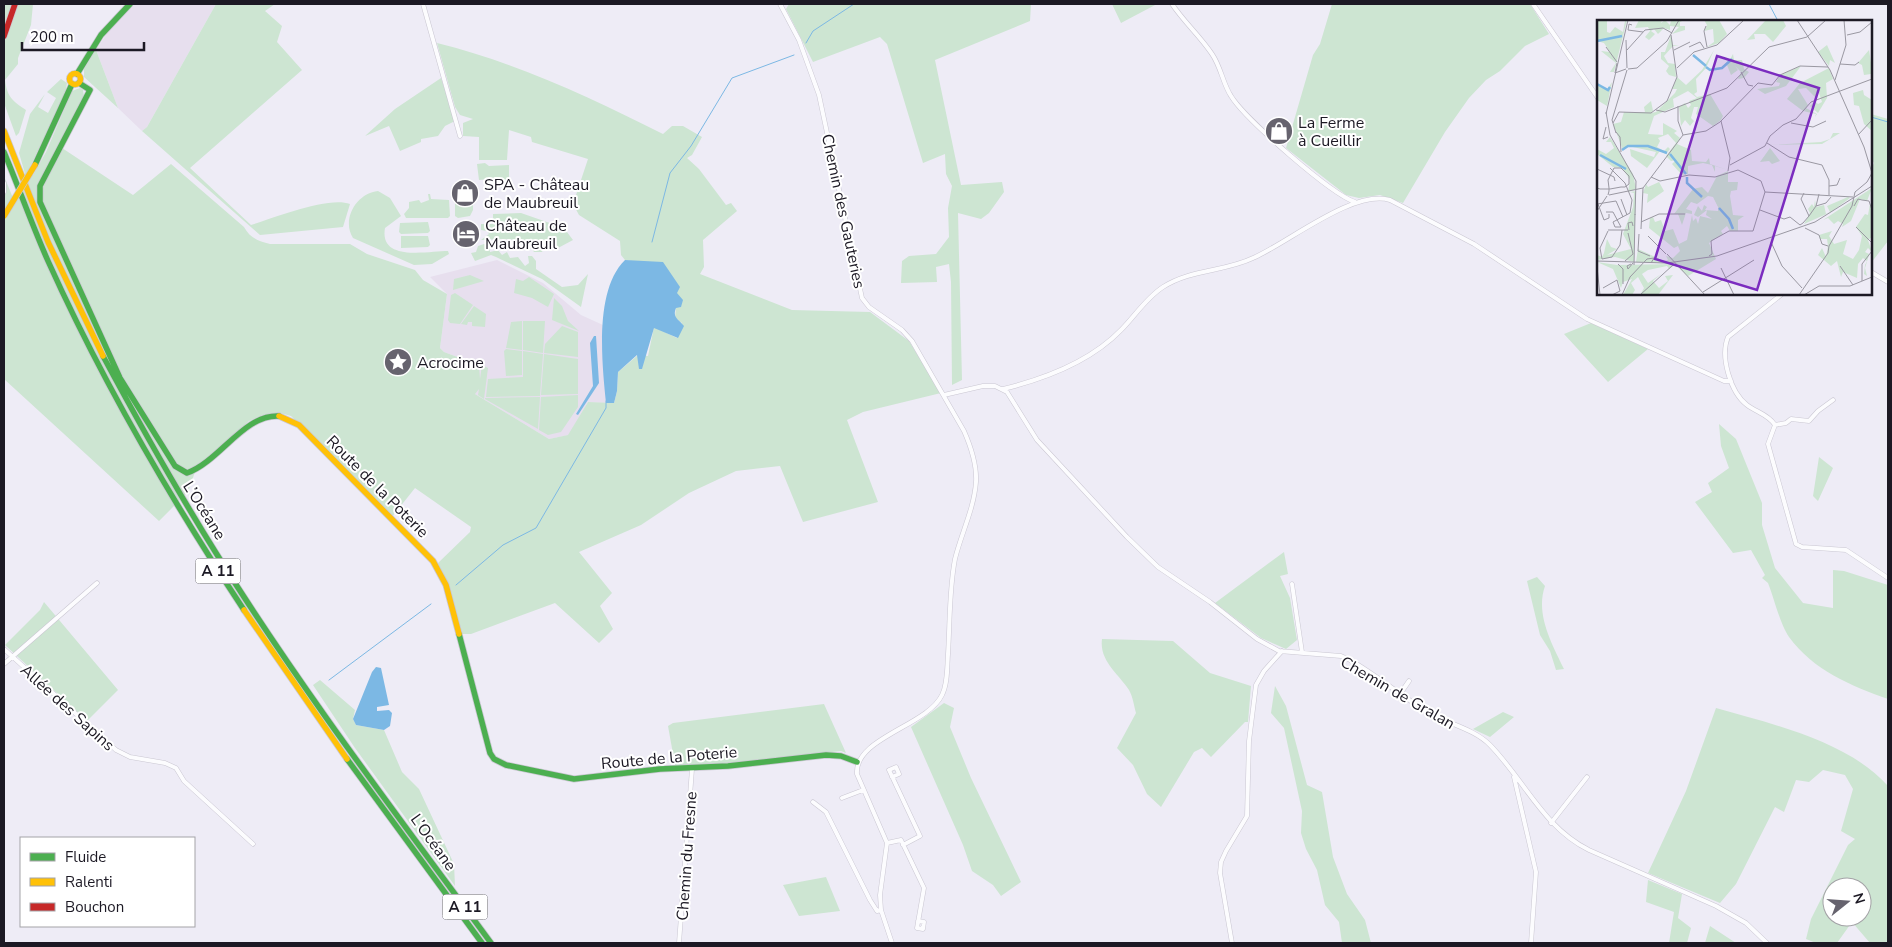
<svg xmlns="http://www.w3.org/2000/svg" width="1892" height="947" font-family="'Nunito Sans',sans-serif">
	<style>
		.commercial { fill: #e7dfee }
		.green { fill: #cde5d2; fill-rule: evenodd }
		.water { fill: #7cb8e4 }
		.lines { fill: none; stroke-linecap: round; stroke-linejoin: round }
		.stream { stroke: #7cb8e4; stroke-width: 1 }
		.street-casing { stroke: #cac7d2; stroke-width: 5 }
		.fast-casing { stroke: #cac7d2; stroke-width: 7 }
		.slow-casing { stroke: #cac7d2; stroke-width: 7 }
		.jam-casing { stroke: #cac7d2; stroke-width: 7 }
		.street { stroke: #fcfcfe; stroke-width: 4 }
		.fast { stroke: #4caf50; stroke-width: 5.5 }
		.slow { stroke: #ffc107; stroke-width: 5.5 }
		.jam { stroke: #c62828; stroke-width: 5.5 }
		.slow-bridge-casing { stroke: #cac7d2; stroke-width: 7; stroke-linecap: butt }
		.slow-bridge { stroke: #ffc107; stroke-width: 5.5 }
		.labels { text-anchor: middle; stroke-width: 4; stroke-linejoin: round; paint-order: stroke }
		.shield { fill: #fff; stroke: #605e66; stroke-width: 1 }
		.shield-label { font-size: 15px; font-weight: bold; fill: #1c1924 }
		.poi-label { font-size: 16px; fill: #1c1924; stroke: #fff; text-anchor: start }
		.street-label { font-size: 16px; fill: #1c1924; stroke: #fff }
		.inset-river { fill: none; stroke: #7cb8e4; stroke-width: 2.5 }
		.inset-road { fill: none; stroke: #9a98a2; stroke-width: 1 }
		.view { fill: #7b2cbf; fill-opacity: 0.15; stroke: #7b2cbf; stroke-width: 2.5 }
		.inset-edge { fill: none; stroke: #1c1924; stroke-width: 2.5 }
	</style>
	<rect width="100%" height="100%" fill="#eeecf6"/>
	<path class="commercial" d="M135 4H216L147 127 142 131 118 108 96 50 108 32Z
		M497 260 543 283 581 315 603 325 606 403 588 402 569 435 549 439 475 394 479 365 444 352 440 348 447 294 430 277Z"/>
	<path class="green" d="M4 4H33L31 25 18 58V64L5 80C7 96 12 101 26 110L19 133 16 136 4 103Z
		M216 4H275L265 11 282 26 277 42 302 70 190 168 251 225C274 218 328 196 350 204L343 227 260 235 142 131 147 127Z
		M789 4H1031L1030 21 935 60 961 185 1002 182 1004 192 989 213 981 219 958 213 962 380 952 385 951 282 949 264 936 267 937 282 901 283 902 261 909 256 936 254 949 237 948 208 952 186 946 174 945 154 923 163 887 44 880 37 813 62 786 9Z
		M1112 4H1157L1121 23Z
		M1332 4H1530L1549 34 1525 46 1500 71 1486 80 1469 98 1445 132 1403 203 1380 195 1359 198 1346 195 1286 148 1313 55 1320 44Z
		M437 43C515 62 592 98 663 134L672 126H683L702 137 692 155 687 158 699 169 726 205 731 203 737 211 703 240 704 267 700 274 792 310 870 312 909 341 941 393 863 412 847 420 878 502 803 522 780 466 736 471 689 493 641 525 579 552 612 593 600 606 613 629 599 643 555 603 471 634H462L448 584 438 563 470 532 471 527 415 488 392 517 291 416 280 413 263 415 249 421 196 469 188 492 159 521 4 379V176L15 203 28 184 19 153 30 114 45 94 38 107 48 113 56 98 47 92 61 79 67 83 65 95 30 167 33 175 46 152 72 91 80 88 83 90 84 97 59 146 133 195 171 164 244 227C250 238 258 241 270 244H350L367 254 415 270 423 280 447 294 440 348 444 352 479 365 480 379 482 365 488 368 484 399 478 395 479 389 475 394 549 439 568 435 588 402 614 403 617 391 618 372 638 355 648 356 654 327 677 338 682 323 675 318 676 307 637 262 625 260 621 255 620 241 579 215 573 204 588 159 532 142 531 137 509 130 507 160H479V137L463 136V123L473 119 460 115 455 107Z
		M96 49V50L118 108 84 77V69Z
		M441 78 455 121 445 126 438 136 421 139V142L400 151 389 126 365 136 395 109Z
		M1871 114 1888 119V241L1871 263V169L1874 163 1871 159Z
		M485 163 489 166 509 165V187H489V179L479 180 477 164Z
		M378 191 390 198 401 216 385 228C379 262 428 251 448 251L449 254 432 264 414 265 353 238C341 219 357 193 378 191Z
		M428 194H430L431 199 449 200 450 216 448 218H406L404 214 409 208V202L419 200 421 203 429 200Z
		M455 200H473V210L470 216 458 218 455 216Z
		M521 213 564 228 573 240 558 248 545 246 542 252H534C525 235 498 240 481 240L489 234 487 231 481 230V224H493V214Z
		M428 222 430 231 428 233 401 234 399 232 400 223Z
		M401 236H428L430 245 428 247 401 248Z
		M484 244H489L490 252 498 250 502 255 507 252 510 258 518 257 525 266 529 263 528 256H532L536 261V269L562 287 578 285 588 274 581 307 542 279 496 257 491 255 475 261 471 253 476 252 478 246Z
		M470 275 484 281 453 290 454 279Z
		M529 277 554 294 548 307 532 298 514 293 516 279 523 281Z
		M455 293 473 305 460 324 450 323 448 320 451 295Z
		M554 298 562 306 568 321 579 331 552 320Z
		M474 306 486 314 485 327 472 326V322H468L467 325 461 324Z
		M522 321V350L506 348 511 322Z
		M523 321H545L543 353 523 350Z
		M1591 323 1648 349 1608 382 1564 334Z
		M562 326 578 332V357L544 353 545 344Z
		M506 349 522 351V375L506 376 504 351Z
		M523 351 543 354 540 396 486 397 488 379 523 377Z
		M544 354 578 359V394L541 395Z
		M578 395V407L561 432 548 435 539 430 541 397Z
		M540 397 538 429 485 399V398Z
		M1719 424 1736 439 1762 503V525L1775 568 1803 603 1833 608V570L1844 571 1888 585V699C1851 686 1813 670 1789 637 1780 624 1774 598 1768 583L1762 578 1765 575 1751 550 1733 553 1695 502 1712 492 1708 483 1729 468 1721 446Z
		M1819 457 1833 468 1818 501 1813 496Z
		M1284 552 1288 574 1280 576 1290 598 1297 640 1286 649 1261 638 1215 603Z
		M1537 577 1545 586C1535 614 1552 644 1564 669L1556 670 1550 651 1540 635 1527 581Z
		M44 602 118 690 87 721 5 645 40 610Z
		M1102 639 1173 641 1210 673 1251 686 1248 722H1245L1211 757 1202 748 1194 752 1161 807 1147 794 1133 765 1117 748 1136 713C1134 706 1133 697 1129 690 1119 674 1099 661 1102 639Z
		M320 680 355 710 353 719 356 725 384 730 402 772 419 789 454 864 455 886 355 748 313 685Z
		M1275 686 1286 706 1307 785 1322 792 1333 857 1347 894 1365 920 1371 943H1342L1339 922 1325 905 1317 870 1306 849 1301 833 1302 811 1284 728 1271 713Z
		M944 703 954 708 950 727 971 778 1021 882 1001 896 993 885 972 871 963 845 911 727Z
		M824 704 846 753 841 751 698 767 675 765 668 726 673 723Z
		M1716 708C1772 724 1848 741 1888 786V943H1870L1852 922 1837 943H1816L1806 939 1811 919 1848 845 1855 839 1841 831 1853 789 1845 775 1823 770 1809 782 1796 780 1784 812 1775 807 1736 884 1720 903 1648 873 1686 791ZM1832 887H1862V917H1832Z
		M1503 712 1514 717 1490 737 1473 729Z
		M826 877 840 911 799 916 783 885Z
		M1648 880 1682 894 1678 918 1691 928 1687 943H1669L1674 912 1646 902Z
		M1710 926 1736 943H1705Z"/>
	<path class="water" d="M625 260 663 262 680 287 677 293 683 300 681 307 676 308C672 318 679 319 684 326L678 338 654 328 642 369H639L637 355 618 372 617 391 614 403H606C602 363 594 290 625 260Z
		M594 336H596L599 383 578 415 576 414 593 386 590 343Z
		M376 667 381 668 389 705 377 707V711L389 710 392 713 390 726 384 730 356 725 353 719 372 672Z"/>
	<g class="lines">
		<path class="stream" d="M1769 4 1778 21
			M806 43 813 31 854 4
			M1871 117 1888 122
			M652 242 670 173 691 146 732 78 794 55
			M456 585 503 545 536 528 606 408V401
			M329 680 431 604"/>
		<defs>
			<path id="street" d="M423 4 460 136
				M780 4 799 40 819 95 862 298 869 307 902 330 912 341 964 431C971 447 977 465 976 482 974 509 961 534 955 559 949 590 950 623 948 654 947 667 948 683 942 695 927 726 854 738 857 774L887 843 880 895 881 910 892 943
				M1172 4C1184 22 1200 36 1212 54 1221 67 1223 84 1231 96 1245 119 1331 194 1355 202
				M1533 4 1598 98
				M4 183V192
				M1871 272 1888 282
				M1782 294 1728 337C1720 356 1730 392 1747 405 1756 412 1769 415 1775 425L1768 444 1796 544 1802 547 1846 550 1888 578
				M1003 389C1044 379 1090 362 1121 330 1135 316 1146 298 1163 287 1191 269 1224 272 1253 258 1288 243 1353 189 1390 200L1474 244 1587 319 1724 381H1731
				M944 395 983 386H995L1007 392 1037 440 1127 537 1158 567 1210 602 1257 639 1279 651 1341 656 1350 660C1376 675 1400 695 1426 711 1447 724 1473 728 1490 745 1525 781 1543 827 1589 850L1716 906 1746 923 1767 943
				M1775 425 1786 423 1791 419 1809 421 1818 411 1833 400
				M1292 584 1302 652
				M4 649 116 750 130 757 165 763 176 768 184 781 253 844
				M4 664 97 583
				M1400 694 1409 681
				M892 777 899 774 896 767 889 770 920 836 903 845
				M1514 777 1536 872 1531 943
				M842 798 863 790
				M813 802 826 812 870 900 877 911 881 910
				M1551 823 1587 777
				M887 843 901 840 924 888 917 928 923 929 924 922 918 921
				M679 943 692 769
				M1232 943 1220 873 1221 862 1226 851 1247 816 1249 741 1256 685 1264 671 1282 651"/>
			<path id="fast" d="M77 74 101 35 130 4
				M79 83 90 90 40 186V202L120 378 175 466 187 473C220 461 244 414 279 416
				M4 152C19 188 32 225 48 261 103 383 170 498 244 610
				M35 165 72 84
				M103 356C139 423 176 489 216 553 300 688 397 815 491 943
				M459 634 490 753 494 759 506 765 574 779 660 769 728 766 826 755 841 756 857 762
				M347 759 482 943"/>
			<path id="slow" d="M69.5 79a5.5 5.5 0 1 1 11 0a5.5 5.5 0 1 1-11 0Z
				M4 131 48 242 103 356
				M279 416 299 425 433 561 446 585 459 634
				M244 610 347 759"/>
			<path id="jam" d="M4 36 15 4"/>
		</defs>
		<use href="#street" class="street-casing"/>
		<use href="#fast" class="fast-casing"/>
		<use href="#slow" class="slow-casing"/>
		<use href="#jam" class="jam-casing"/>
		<use href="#street" class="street"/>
		<use href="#fast" class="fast"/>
		<use href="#slow" class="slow"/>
		<use href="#jam" class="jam"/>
		<defs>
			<path id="slow-bridge" d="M4 216 35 165"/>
		</defs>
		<use href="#slow-bridge" class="slow-bridge-casing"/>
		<use href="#slow-bridge" class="slow-bridge"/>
	</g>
	<defs>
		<symbol id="shop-disc" viewBox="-11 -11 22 22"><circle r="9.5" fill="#66636e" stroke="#fff"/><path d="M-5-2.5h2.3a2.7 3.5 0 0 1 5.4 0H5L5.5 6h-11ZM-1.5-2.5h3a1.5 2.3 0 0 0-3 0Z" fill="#fff"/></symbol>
		<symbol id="hotel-disc" viewBox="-11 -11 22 22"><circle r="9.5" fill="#66636e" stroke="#fff"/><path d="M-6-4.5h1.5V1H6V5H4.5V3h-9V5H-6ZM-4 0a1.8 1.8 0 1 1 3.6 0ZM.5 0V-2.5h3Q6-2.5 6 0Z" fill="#fff"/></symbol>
		<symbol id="sight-disc" viewBox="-11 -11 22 22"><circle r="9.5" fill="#66636e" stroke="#fff"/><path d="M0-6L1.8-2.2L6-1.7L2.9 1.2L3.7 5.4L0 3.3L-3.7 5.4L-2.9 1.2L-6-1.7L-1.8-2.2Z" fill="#fff"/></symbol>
	</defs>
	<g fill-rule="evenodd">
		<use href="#shop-disc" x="1263" y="115" width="32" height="32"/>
		<use href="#shop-disc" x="449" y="177" width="32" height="32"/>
		<use href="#hotel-disc" x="450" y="218" width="32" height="32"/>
		<use href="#sight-disc" x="382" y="346" width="32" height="32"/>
	</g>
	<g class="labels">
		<g class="shield">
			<rect x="195.5" y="558.5" width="45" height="25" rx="4"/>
			<rect x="442.5" y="894.5" width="45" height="25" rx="4"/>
		</g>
		<g class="shield-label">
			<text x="218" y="576">A 11</text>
			<text x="465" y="912">A 11</text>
		</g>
		<g class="poi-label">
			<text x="1298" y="128">La Ferme<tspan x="1298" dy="18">à Cueillir</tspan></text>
			<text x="484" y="190">SPA - Château<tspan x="484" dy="18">de Maubreuil</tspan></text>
			<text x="485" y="231">Château de<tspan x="485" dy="18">Maubreuil</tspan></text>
			<text x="417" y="368">Acrocime</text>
		</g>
		<g class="street-label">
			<text transform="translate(844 211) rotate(78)" y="6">Chemin des Gauteries</text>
			<text transform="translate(378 486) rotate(45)" y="6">Route de la Poterie</text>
			<text transform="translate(205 510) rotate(58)" y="6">L’Océane</text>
			<text transform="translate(1398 692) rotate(30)" y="6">Chemin de Gralan</text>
			<text transform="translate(68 707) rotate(42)" y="6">Allée des Sapins</text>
			<text transform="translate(669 757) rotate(-5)" y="6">Route de la Poterie</text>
			<text transform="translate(434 842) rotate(54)" y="6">L’Océane</text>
			<text transform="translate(686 856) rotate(-86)" y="6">Chemin du Fresne</text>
		</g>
	</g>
	<g transform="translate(1597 20)">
		<rect width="275" height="275" fill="#eeecf6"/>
		<path d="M0 0 10 1V12L13 13 18 7 26 12 28 1 24 0H30L17 52H13L19 43 4 31 13 32 7 23 0 21ZM42 0H65L64 3 68 0 73 5 74 0H87L83 2V6H88V10L75 14 82 7 73 6V10L67 8 61 14 57 9 54 11 58 14 52 20 48 17 53 11 51 7 38 8ZM107 0H122L130 14 122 23 110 27 117 22 116 9 107 11 110 5ZM169 0H186L189 6 176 22 168 14H157L158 19 150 20ZM74 15 76 25H82L76 26 67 36 71 43 78 44 79 57 72 55 69 51 72 46 64 39V32H68ZM230 25 238 43 233 40 232 46 221 32ZM117 30 109 48 99 59 100 72 97 74 100 77 113 74 126 96 124 100 116 106 99 94 101 87H97L94 98 97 101 93 106 88 100 84 106 82 87 88 83 91 88 94 85 92 81 100 78 91 71 76 79 77 87 57 96 51 114 66 115V103L80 111 77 113 83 118 80 124 94 130 95 141 109 142 112 138 113 144 131 150 118 146V152L115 145 106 143 91 146V154L85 155 75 144 79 140 74 141 69 136 79 123 71 114 61 118 63 121 60 127 67 131 71 127 73 129 69 134 63 131 50 148 34 136 33 129 57 137 59 132 31 126 26 130 16 104 24 102 27 92H48L47 87 54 81 56 91 54 93 59 92 78 73 80 69H75L80 57 89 65 105 50ZM272 30 275 49 274 54 267 55 265 45 261 43ZM136 34 137 40H145L147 49 152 52 147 58 141 59 144 52 138 46 141 50 134 55 130 45ZM204 46 189 66 168 74 160 69 182 66 183 63 179 62 183 55ZM232 48 236 59 229 63 230 78 221 93 213 86 218 81 221 84 225 82 221 70 218 77 209 68 201 69 211 85 209 88 220 94 218 97 219 94 206 91 190 79 203 63ZM15 62 10 86 0 80V64L10 70ZM266 70 267 75 275 80V111L267 104 262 86 257 85 256 73ZM236 113H243L225 124 173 125 224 122 233 119ZM13 117 36 154 39 169 31 172 33 160 25 148 16 147 0 134V129L9 134 17 128 14 122H9ZM173 128 183 141 175 144 172 141 163 142ZM131 151V162H141L140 170 134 171 133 176 136 195 147 196 141 200V211H133L130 206 124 211 126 214 112 223 119 239 91 256 78 245 72 249 70 246 51 250 45 254 51 263 64 254 56 261 62 268 71 261 68 256 76 255 61 275H43L47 268 41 257 34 263 38 270 35 275H26L35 259 26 262 24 268 16 249 0 242 20 245 80 244 39 242 41 229 67 241 71 240 69 236 76 238 83 231 81 226 77 228 52 208 53 198 56 197 58 202 64 200 68 211 76 209 82 224 90 220 95 195 96 201 99 198 101 204 103 196 115 199 109 195 110 190 101 197 97 195 101 186 105 191 107 185 110 187 108 190 121 191V187L116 177 111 176 100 184 94 182 89 189 95 191V194L89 193 85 205 81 194H77L96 169 105 167 111 173 120 156ZM62 162 67 171 50 183 51 174 46 173 49 164 51 167ZM275 168 270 181 263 179 254 201 245 207 246 204 241 201 237 204 231 198 174 221 226 200ZM39 171 37 242 18 237 0 240V235L5 237 7 233 10 219 14 227 20 229 10 235 34 229 26 214 36 187 37 173 33 172ZM251 177 253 178 234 192 207 204 213 193 211 189 215 184 217 187 218 180 219 187 227 185 229 194 233 192 230 186ZM273 184 275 185V217L271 220 275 232 271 228 268 232 272 234V235L268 248 270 256 267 254 268 245 270 241 266 238 261 244 260 258 246 252 244 257 240 241 234 246 221 235 225 228 229 237 231 226 230 219H223L222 215 235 211 232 216 237 224 250 220 246 234 256 239 262 230 265 216 259 207 268 194 271 195Z" fill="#cde5d2"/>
		<path class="inset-river" d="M0 21 25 16M96 35 109 46M109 47 113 50 125 48 135 39M0 64 11 70 13 67M25 130 31 126H51L70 133M73 134 89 154M3 135 29 149M90 157V163L105 177M122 188 132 199 136 209"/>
		<path class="inset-road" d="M200 0 233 50 267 127 275 153 270 162 258 172 255 186 232 226 231 233 202 275M35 5 32 4 31 10 46 12M109 6 107 11 110 27M250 15 263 12 275 2M29 20 30 48M9 27 20 42M92 27 103 22 107 28M30 30 48 10 66 8 75 13M77 30 93 22M20 43 18 53 29 49M243 44 258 45 262 42M80 48 97 32 120 25 147 0M31 49 40 48 70 21 82 0M144 52 151 65 156 66M238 60 249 25 247 0M59 90 68 92 130 68 172 27 210 17 229 0M9 92 13 115 39 161 38 195M9 94 31 0M124 101 133 138 131 151M16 103 22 92 54 93 70 81 80 57 74 15M194 103 216 107 229 101M9 107 6 119 11 117M19 112 23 117 24 132M19 113 15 100 30 50M86 115 109 111 123 102 161 63 175 65 183 55 203 46 231 47M261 115 275 100M170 123 192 137 225 145 232 160V175M133 145 168 126 173 116 186 105 199 99 214 82 275 59M13 148 28 163 35 180 33 193 16 202 18 207H24M0 149 17 157 18 161M54 157 63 161 92 155 118 157 141 150 164 161 168 172M232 166 240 165 243 158M0 168 3 169H13L24 167H28L32 164V156L24 148H17L11 160 12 168V171L11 175M168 172 256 177M12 175 46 168M24 179 30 195M0 184 19 181 26 197M1 184 7 200 12 198V194M219 186 229 183 234 177M257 186 261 179 265 180 272 181 275 190M163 190 187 199 193 197 203 205 206 203M0 191 10 176M9 192H16L24 207M212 196 219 186 222 174M44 202 62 194H88M206 203 212 196 204 179 207 173M259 207 275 223M208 208 222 215 225 224 231 226M44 209 46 168 86 115 81 101V86M11 210H31M32 210 31 203 35 202 36 206M11 211 3 228 5 239 15 237 23 225 25 210M42 214 41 231 53 236M51 216 69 234M174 222 185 246 205 268M70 234 108 275M112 236 115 234 114 221 132 211H156L168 172M0 241 70 243 120 236 218 202 275 166M28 241 36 234 31 213M21 244 26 249V264M34 244 30 246 31 249 36 243M37 245 38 194M243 246 256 265M0 247 3 275M124 248 137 275M265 261V244L275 231M6 268 20 260 23 271 15 275M106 272 157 240M25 275 33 257 50 239 57 238 54 243M43 275 76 245 80 246M207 275 222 266H253L275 257"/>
		<path class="view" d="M120 36 222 68 160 270 58 239Z"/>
		<rect width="275" height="275" class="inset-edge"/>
	</g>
	<rect width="1892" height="947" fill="none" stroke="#1c1924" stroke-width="10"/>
	<rect x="20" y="837" width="175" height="90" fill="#ffffff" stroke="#a4a3a7"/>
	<rect x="30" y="853" width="25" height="8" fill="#4caf50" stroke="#a4a3a7"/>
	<text x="65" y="862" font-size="15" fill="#1c1924">Fluide</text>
	<rect x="30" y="878" width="25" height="8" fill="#ffc107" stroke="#a4a3a7"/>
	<text x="65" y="887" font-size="15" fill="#1c1924">Ralenti</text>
	<rect x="30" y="903" width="25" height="8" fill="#c62828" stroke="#a4a3a7"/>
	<text x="65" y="912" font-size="15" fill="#1c1924">Bouchon</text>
	<g transform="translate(1847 902) rotate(73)"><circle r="24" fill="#ffffff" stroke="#a4a3a7"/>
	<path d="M0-4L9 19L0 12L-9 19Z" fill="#66636e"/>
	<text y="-8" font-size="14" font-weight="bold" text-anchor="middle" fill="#1c1924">N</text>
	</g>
	<path d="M22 42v8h122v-8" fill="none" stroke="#1c1924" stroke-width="2.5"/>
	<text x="30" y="42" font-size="15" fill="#1c1924" stroke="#ffffff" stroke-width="4" paint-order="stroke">200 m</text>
</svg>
